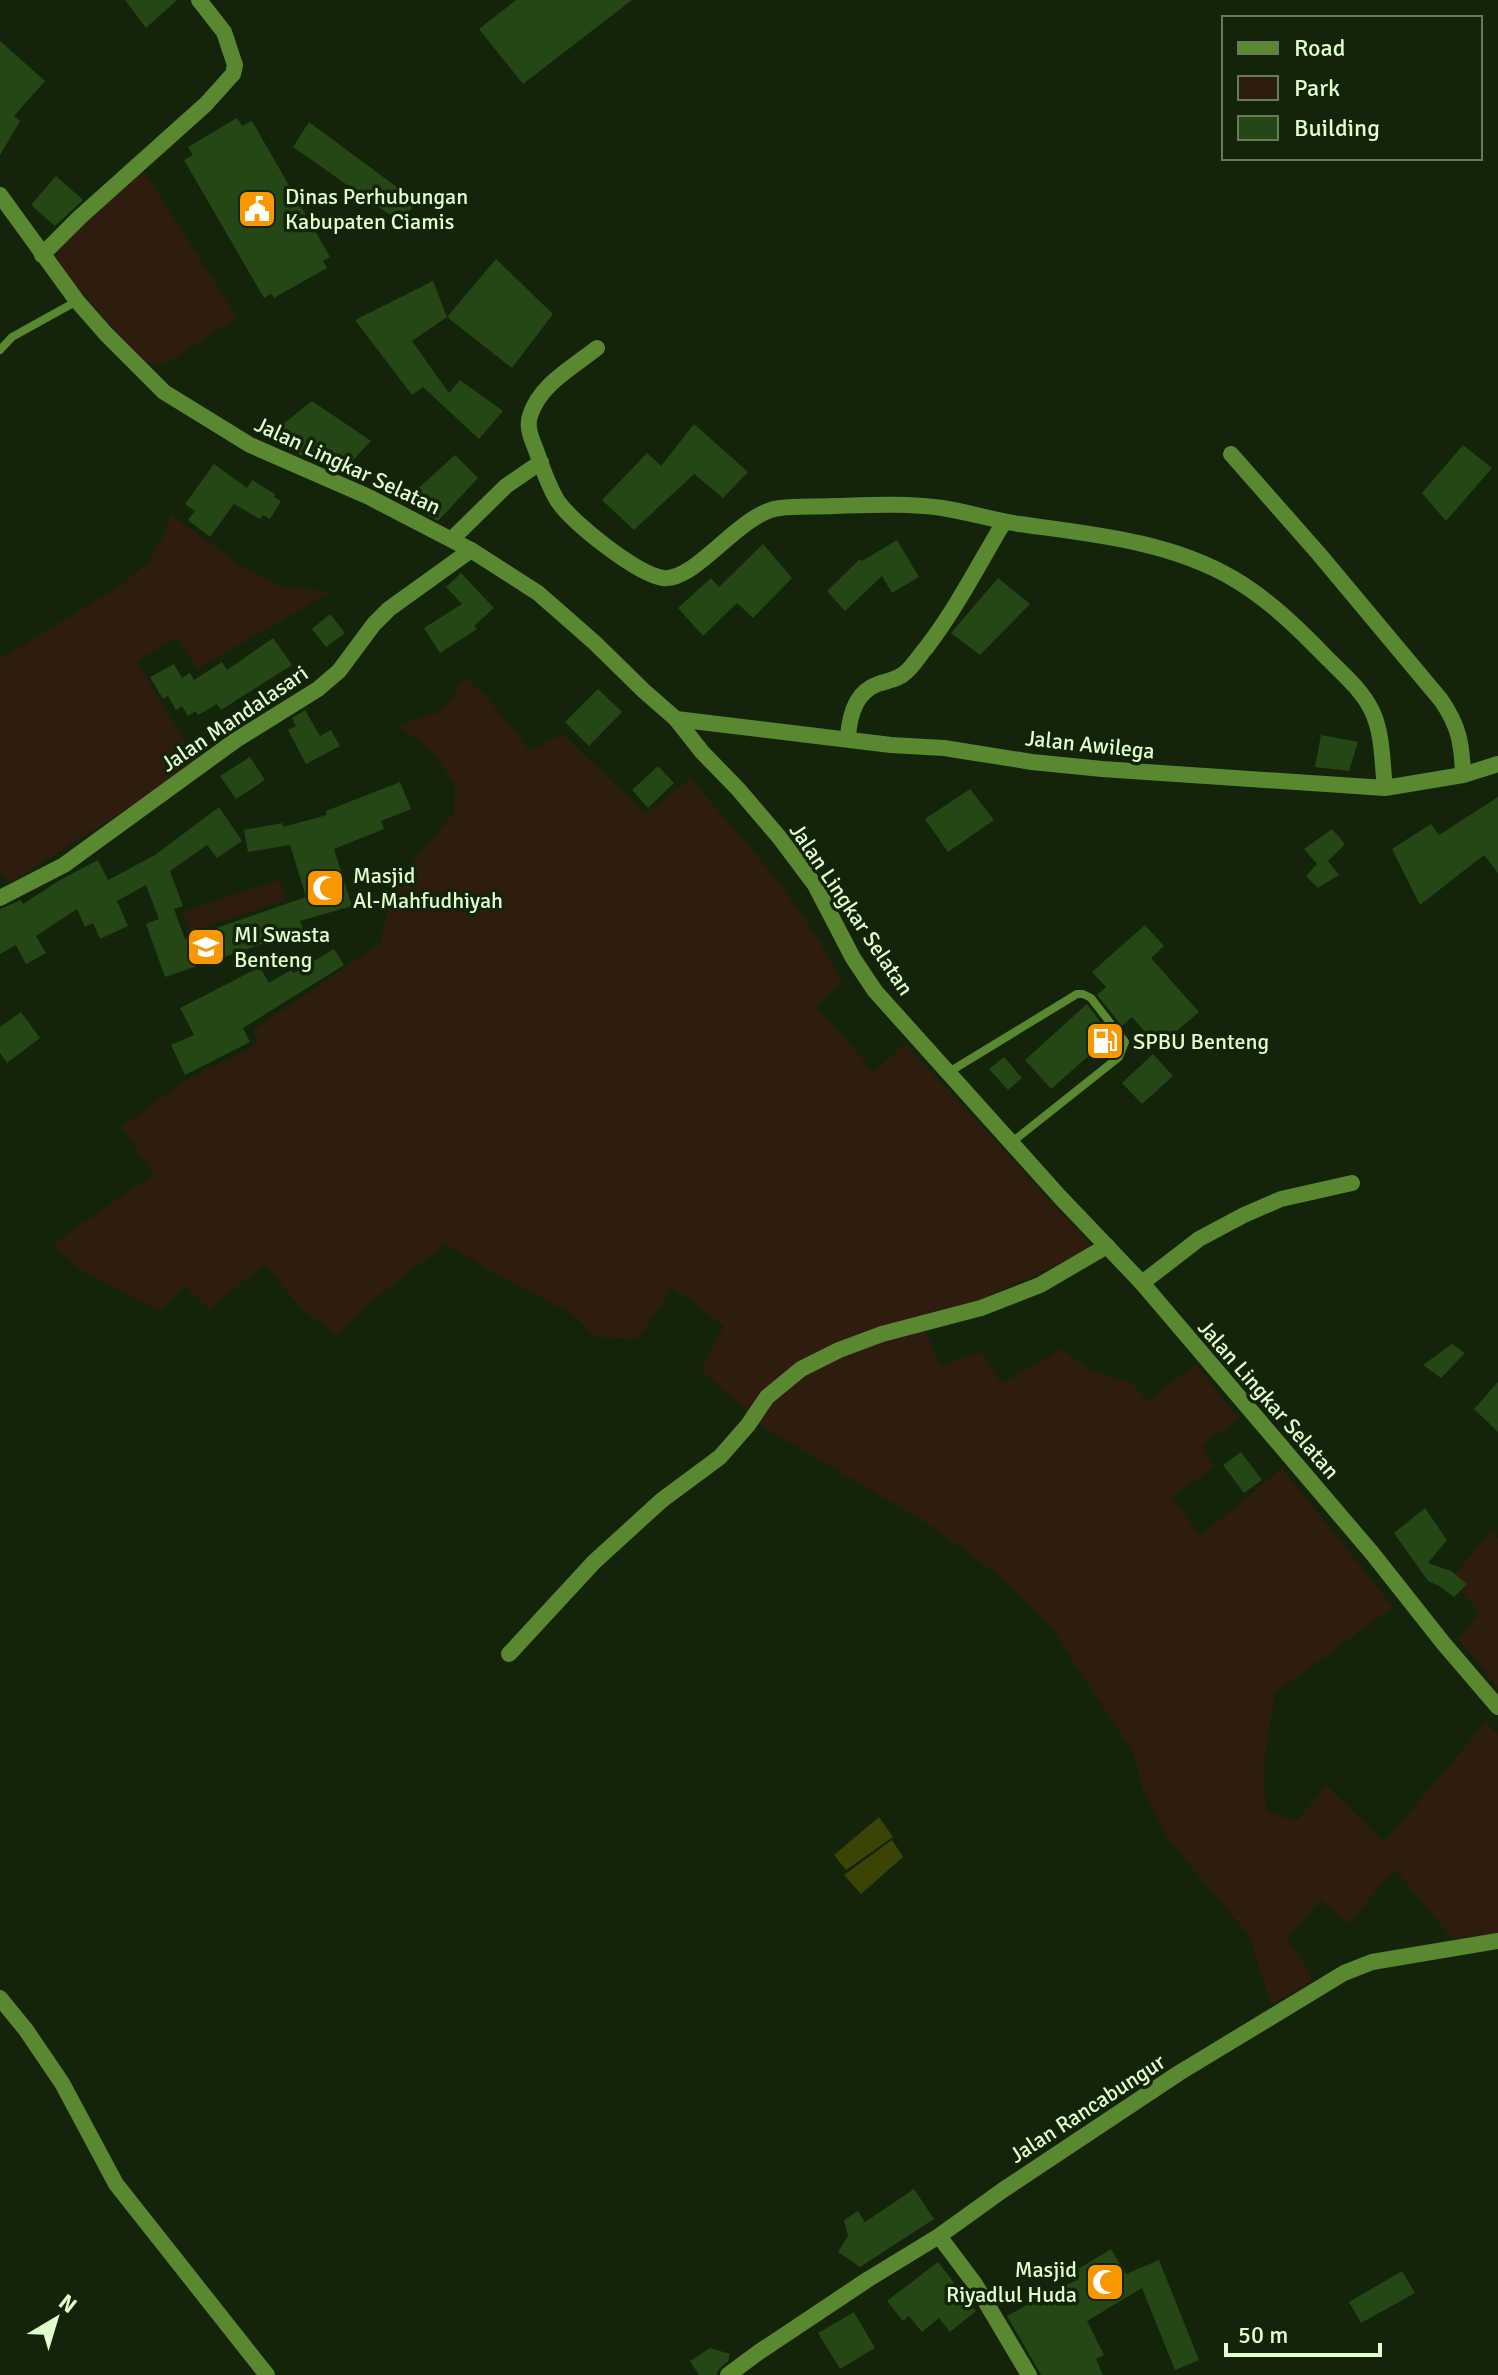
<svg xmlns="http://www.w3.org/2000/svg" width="1498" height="2375" font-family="Signika,sans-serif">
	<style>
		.green { fill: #2e1d0e }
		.water { fill: #3b4404 }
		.building { fill: #244715 }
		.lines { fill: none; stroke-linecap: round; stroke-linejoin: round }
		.service { stroke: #598831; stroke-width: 8 }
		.minor { stroke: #598831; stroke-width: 16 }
		.tertiary { stroke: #598831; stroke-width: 16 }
		.labels { text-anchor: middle; stroke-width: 7; stroke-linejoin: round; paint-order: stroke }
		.poi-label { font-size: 22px; fill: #e1ffce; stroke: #13240b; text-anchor: start }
		.street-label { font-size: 22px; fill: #e1ffce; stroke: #13240b }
	</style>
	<rect width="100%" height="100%" fill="#13240b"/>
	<path class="green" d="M143 170 237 317 171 360 157 365 140 360 52 258 59 253 63 241Z
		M171 515 246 569 279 586 331 592 197 669 177 637 137 661 198 764 10 883 0 870V659L123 584 147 563 163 536Z
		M466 678 486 696 530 751 563 734 645 814 690 779C747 842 803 905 842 981L816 1006 874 1072 905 1043 1093 1247 1034 1276 973 1303 920 1318 940 1365 982 1352 1001 1384 1062 1349 1087 1368 1133 1384 1148 1401 1196 1364 1239 1419 1202 1445 1214 1467 1172 1497 1200 1536 1282 1468 1393 1607 1275 1693 1263 1769 1266 1811 1296 1821 1327 1786 1384 1842 1486 1722 1498 1735V1933L1452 1939 1395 1869 1348 1924 1321 1900 1287 1938 1314 1980 1271 2005 1249 1935 1169 1841 1143 1790 1134 1754 1052 1629 997 1574 925 1522 765 1428 701 1370 724 1326 673 1288 637 1339 595 1337 574 1315 499 1276 446 1244 373 1300 337 1335 303 1310 264 1265 209 1309 185 1286 159 1311 81 1270 53 1244 154 1174 122 1127 183 1082 258 1043 253 1030 380 944 389 905 406 870 455 812V784L433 752 397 725 441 712Z
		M279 880 286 900 190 932 182 912Z
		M1491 1531 1498 1539V1688L1458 1639 1479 1613 1451 1579Z"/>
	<path class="water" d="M879 1817 893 1837 846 1870 834 1855Z
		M892 1840 903 1857 861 1894 844 1875Z"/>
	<path class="building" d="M125 0H177L146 28Z
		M516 0H632L523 84 479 29Z
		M0 41 45 81 14 116 20 121 0 155Z
		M237 118 242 126 252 121 330 257 323 261 327 268 274 298 271 294 264 298 184 160 193 155 188 147Z
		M309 122 417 202 400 222 293 147Z
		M56 176 83 200 55 226 31 205Z
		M496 259 553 314 512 368 447 317Z
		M433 281 447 317 412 341 449 393 460 380 503 411 479 439 423 387 412 395 355 320Z
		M312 401 371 441 341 473 300 455 273 432Z
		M694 424 748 472 723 498 694 474 634 530 602 500 647 453 661 466Z
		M1463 445 1492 468 1446 521 1422 493Z
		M455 455 478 478 438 521 416 509 405 500Z
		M214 464 247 488 252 480 275 494 274 497 281 501 270 519 263 515 260 519 234 504 210 537 188 520 195 511 185 504Z
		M897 540 919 577 892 593 882 576 845 611 827 591 860 559 862 561Z
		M763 544 792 578 753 618 737 603 703 636 678 608 711 578 719 587Z
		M461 573 494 608 474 626 477 629 440 653 424 628 462 604 446 587Z
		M998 578 1030 604 980 655 951 633Z
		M330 614 345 633 326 647 312 629Z
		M273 638 292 665 221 710 217 704 198 715 196 711 188 716 182 706 176 710 168 696 163 699 150 677 174 664 182 678 190 673 194 680 222 662 227 670Z
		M598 689 622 712 589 746 565 722Z
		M305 710 320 736 331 730 340 746 306 764 288 730 296 726 292 718Z
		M1321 735 1358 742 1349 771 1315 767Z
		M250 757 265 780 236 799 220 776Z
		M658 766 674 783 648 808 632 790Z
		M400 782 411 809 381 821 384 829 334 849 352 906 300 921 303 930 165 977 146 924 159 919 146 885 117 901 128 926 100 939 93 923 85 927 77 909 36 936 46 953 26 964 16 945 0 954V909L21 900 23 904 60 880 98 860 108 880 155 855 219 807 242 841 217 858 207 845 170 871 183 906 174 909 185 939 306 897 290 845 248 852 244 830 282 823 283 827 327 815 326 811Z
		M970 789 994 820 948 852 925 819Z
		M1498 797V873L1484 855 1420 905 1392 849 1431 824 1439 835Z
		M1332 829 1345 844 1328 861 1339 875 1318 888 1306 876 1317 864 1304 849Z
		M1145 925 1164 946 1151 958 1199 1012 1158 1047 1132 1017 1122 1026 1097 995 1106 987 1092 972Z
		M334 949 344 965 243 1028 250 1042 185 1075 171 1045 194 1035 180 1008 260 967 269 983 291 970 294 973Z
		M1087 1004 1111 1036 1051 1089 1025 1060Z
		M21 1012 40 1038 7 1063 0 1053V1027Z
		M1153 1054 1173 1076 1142 1104 1122 1083Z
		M1004 1057 1022 1078 1008 1090 989 1069Z
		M1452 1344 1465 1353 1441 1378 1423 1365Z
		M1498 1382V1432L1474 1409Z
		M1241 1452 1262 1480 1244 1493 1223 1465Z
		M1425 1508 1447 1540 1428 1563 1451 1571 1467 1584 1454 1597 1439 1586 1428 1581 1394 1533Z
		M914 2189 934 2219 860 2267 838 2252 848 2236 844 2220 858 2211 865 2222Z
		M1111 2249 1126 2274 1159 2260 1199 2360 1175 2370 1142 2288 1087 2321 1104 2355 1096 2359 1103 2375H1041L1007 2316 1036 2300 1035 2298 1077 2280 1073 2272Z
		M938 2262 976 2311 950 2332 939 2318 922 2332 909 2316 903 2321 887 2301Z
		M1402 2271 1415 2293 1361 2323 1349 2302Z
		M854 2312 875 2348 840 2369 818 2333Z
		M710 2348 730 2354 728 2361 718 2370 717 2375H699L690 2361Z"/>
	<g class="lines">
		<path class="service" d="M0 350 12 337 77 301
			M949 1072 1077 994H1083L1091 998 1125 1042 1119 1057 1012 1142"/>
		<path class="minor" d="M42 255 80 217 206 104 233 74 235 65 224 32 199 0
			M597 348C573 367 539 385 530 416 526 427 532 440 536 450 542 467 548 485 557 500 572 523 637 574 663 578 696 582 740 512 780 508 797 506 816 507 834 506 869 505 907 503 942 508 968 512 993 520 1019 524 1091 534 1170 541 1234 579 1268 599 1298 628 1326 657 1342 673 1362 690 1372 711 1383 734 1382 763 1385 788
			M1231 454 1319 554 1441 700C1459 726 1462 744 1463 775
			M452 539 506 486 541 462
			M676 719 891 745 944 748 1032 762 1102 769 1385 788 1463 775 1498 764
			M848 739C849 717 855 692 878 684 889 680 898 680 906 672 914 665 919 656 926 648 956 609 979 564 1004 522
			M0 898 64 865 236 740 318 689 339 671 374 624 389 609 471 550
			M1142 1283 1199 1239 1244 1215 1281 1199 1352 1183
			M509 1654 594 1562 662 1500 720 1457 748 1425 767 1397 801 1369 839 1350 882 1334 981 1308 1040 1285 1107 1246
			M0 1998 26 2030 62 2083 116 2184 267 2375
			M939 2236 975 2284 1029 2375
			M728 2375 759 2352 867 2280 939 2236 1003 2190 1179 2073 1344 1973 1372 1962 1498 1941"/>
		<path class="tertiary" d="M0 195 77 301 106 334 164 392 250 445 369 497 471 550 538 593 595 643 644 691 676 719 702 752 738 789 779 837 815 885 853 958 875 991 1060 1197 1142 1283 1372 1553 1444 1644 1498 1707"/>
	</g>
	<defs>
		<symbol id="civic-square" viewBox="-11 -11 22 22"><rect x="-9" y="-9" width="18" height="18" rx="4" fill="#f99700" stroke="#13240b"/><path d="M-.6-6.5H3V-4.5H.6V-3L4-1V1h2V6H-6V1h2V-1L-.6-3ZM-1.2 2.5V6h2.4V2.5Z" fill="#fff"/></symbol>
		<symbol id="mosque-square" viewBox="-11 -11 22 22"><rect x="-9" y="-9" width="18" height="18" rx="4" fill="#f99700" stroke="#13240b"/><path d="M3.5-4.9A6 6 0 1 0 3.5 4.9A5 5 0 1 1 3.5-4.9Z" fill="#fff"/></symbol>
		<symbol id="school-square" viewBox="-11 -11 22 22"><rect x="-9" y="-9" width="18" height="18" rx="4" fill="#f99700" stroke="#13240b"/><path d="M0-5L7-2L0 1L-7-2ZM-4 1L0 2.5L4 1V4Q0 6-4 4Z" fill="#fff"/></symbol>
		<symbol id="fuel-square" viewBox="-11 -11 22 22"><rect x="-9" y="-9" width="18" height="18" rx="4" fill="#f99700" stroke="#13240b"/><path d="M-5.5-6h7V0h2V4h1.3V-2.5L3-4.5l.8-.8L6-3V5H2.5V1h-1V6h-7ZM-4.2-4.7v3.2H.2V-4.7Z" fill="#fff"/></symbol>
	</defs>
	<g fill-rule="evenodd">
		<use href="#civic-square" x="235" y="187" width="44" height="44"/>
		<use href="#mosque-square" x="303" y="866" width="44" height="44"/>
		<use href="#school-square" x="184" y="925" width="44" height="44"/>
		<use href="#fuel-square" x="1083" y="1019" width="44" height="44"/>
		<use href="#mosque-square" x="1083" y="2260" width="44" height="44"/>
	</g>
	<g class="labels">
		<g class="poi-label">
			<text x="285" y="204">Dinas Perhubungan<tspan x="285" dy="25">Kabupaten Ciamis</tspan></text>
			<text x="353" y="883">Masjid<tspan x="353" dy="25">Al-Mahfudhiyah</tspan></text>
			<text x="234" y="942">MI Swasta<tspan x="234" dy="25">Benteng</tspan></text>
			<text x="1133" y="1049">SPBU Benteng</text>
			<text x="1077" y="2277" text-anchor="end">Masjid<tspan x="1077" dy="25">Riyadlul Huda</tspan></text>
		</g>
		<g class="street-label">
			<text transform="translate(348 465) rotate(25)" y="8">Jalan Lingkar Selatan</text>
			<text transform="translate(234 718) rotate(-34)" y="8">Jalan Mandalasari</text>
			<text transform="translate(1090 744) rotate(6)" y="8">Jalan Awilega</text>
			<text transform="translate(852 909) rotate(56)" y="8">Jalan Lingkar Selatan</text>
			<text transform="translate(1269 1399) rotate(49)" y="8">Jalan Lingkar Selatan</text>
			<text transform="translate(1087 2108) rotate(-33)" y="8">Jalan Rancabungur</text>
		</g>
	</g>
	<rect x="1222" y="16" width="260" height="144" fill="#13240b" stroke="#657c59" stroke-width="2"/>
	<rect x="1238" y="42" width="40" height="12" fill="#598831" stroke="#657c59" stroke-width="2"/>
	<text x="1294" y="56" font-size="24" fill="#e1ffce">Road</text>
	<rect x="1238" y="76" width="40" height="24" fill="#2e1d0e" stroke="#657c59" stroke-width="2"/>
	<text x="1294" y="96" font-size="24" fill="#e1ffce">Park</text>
	<rect x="1238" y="116" width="40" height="24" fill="#244715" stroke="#657c59" stroke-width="2"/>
	<text x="1294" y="136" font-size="24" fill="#e1ffce">Building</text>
	<g transform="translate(56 2319) rotate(38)" stroke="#13240b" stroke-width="6" paint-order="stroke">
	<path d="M0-6L14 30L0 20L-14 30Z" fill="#e1ffce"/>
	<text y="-12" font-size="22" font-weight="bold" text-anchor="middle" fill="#e1ffce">N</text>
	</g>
	<path d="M1226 2343v12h154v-12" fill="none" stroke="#e1ffce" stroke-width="4"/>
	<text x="1238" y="2343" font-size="24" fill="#e1ffce" stroke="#13240b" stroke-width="6" paint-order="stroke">50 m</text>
</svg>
